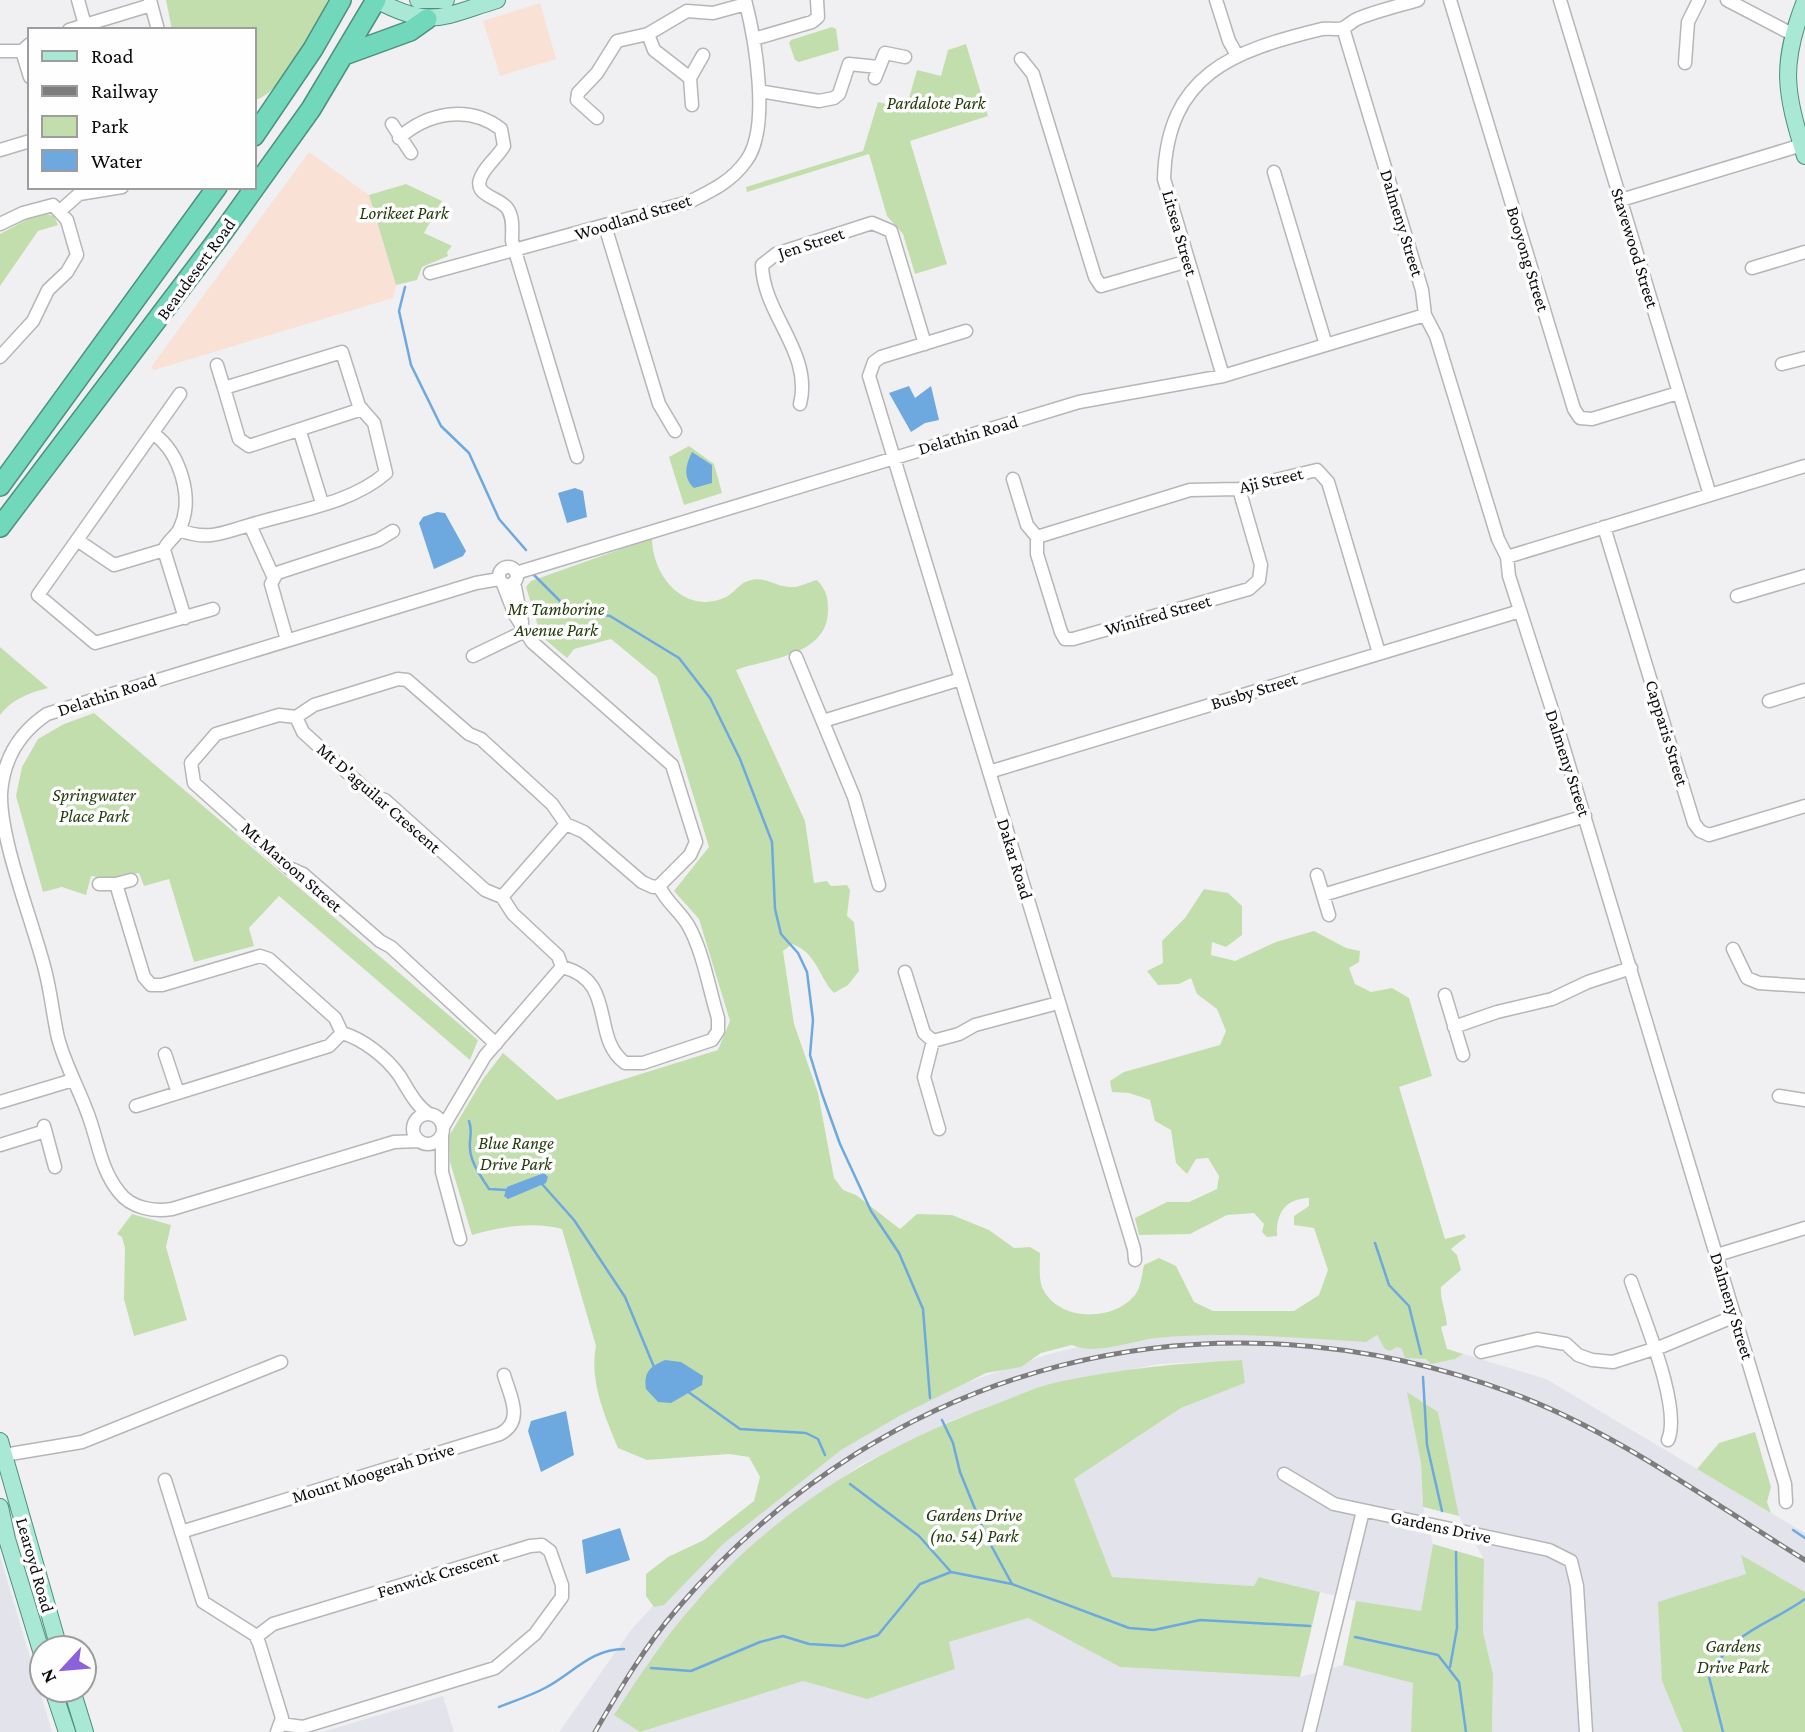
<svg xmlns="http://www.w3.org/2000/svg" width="1805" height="1732" font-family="'Crimson Pro',serif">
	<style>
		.commercial { fill: #f9e1d6 }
		.built { fill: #e3e3eb }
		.green { fill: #c3dead }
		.water { fill: #6da8de }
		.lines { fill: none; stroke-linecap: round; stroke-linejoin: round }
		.stream { stroke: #6da8de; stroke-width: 2.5 }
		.minor-casing { stroke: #b6b6b8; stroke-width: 15 }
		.major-casing { stroke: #4d907e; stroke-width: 18 }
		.highway-casing { stroke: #4d907e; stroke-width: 22 }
		.minor { stroke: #fff; stroke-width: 12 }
		.major { stroke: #aae8d6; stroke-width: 16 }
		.highway { stroke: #71d8bb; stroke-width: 19 }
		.rail-casing { stroke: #7d7d7e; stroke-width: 5 }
		.rail { stroke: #fefeff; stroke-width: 2.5; stroke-dasharray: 8; stroke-linecap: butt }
		.labels { text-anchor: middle; stroke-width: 7; stroke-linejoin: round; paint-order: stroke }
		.park-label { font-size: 18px; font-style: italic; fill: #243b0a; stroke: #fefeff }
		.street-label { font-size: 18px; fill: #0b0b0c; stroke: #fefeff }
	</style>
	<rect width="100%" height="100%" fill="#f0f0f2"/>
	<path class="commercial" d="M540 3 556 59 500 76 483 21Z
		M309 152 369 195 396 285 393 298 154 370 151 367Z"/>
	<path class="built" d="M1147 1330 1353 1331 1447 1349 1546 1379 1805 1533V1592L1742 1556 1746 1574 1662 1681 1683 1732H1492L1493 1674 1483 1632 1484 1559 1459 1516 1438 1412 1408 1393 1421 1463 1423 1507 1433 1544 1421 1612 1356 1601 1260 1577 1255 1586 1111 1577 1074 1479 1181 1408 1245 1383 1242 1360 1160 1364 1055 1383 950 1421 860 1465 764 1536 695 1602 646 1666 640 1732 803 1681 867 1699 948 1642 1028 1618 1120 1667 1300 1677 1343 1665 1414 1683 1411 1732H559L631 1630 684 1572 849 1434 945 1390 1046 1355Z
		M0 1556 52 1732H0Z
		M443 1696 454 1732H322Z"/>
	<path class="green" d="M166 0H328C315 25 282 96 254 100V30H172Z
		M832 27 836 29 839 50 799 62 795 60 789 43 791 40Z
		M966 44 988 116 910 141 947 264 915 274 903 234 887 216 869 154 747 192 746 187 863 151 878 102 906 109 917 70 941 76 948 50Z
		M406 184 442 201 424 233 452 246 447 252 448 256 422 267 417 280 396 285 369 195Z
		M46 214 54 216 58 225 38 231 0 286V234L28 219Z
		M689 446 714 464 722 493 684 505 669 457Z
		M652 538C652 576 685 616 726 597 734 593 740 583 748 581 764 575 776 587 791 587 798 588 809 582 817 580 826 590 828 596 828 609 829 656 768 658 736 670L805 821 814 883 827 881 831 886 847 885 850 890 847 916 854 922 859 971 848 985 834 993C818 976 817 953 792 944L783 951 794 1024 818 1093 834 1178 843 1190 856 1195 900 1229 917 1214 952 1215 989 1230 1014 1248 1030 1247 1040 1253C1040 1264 1038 1281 1044 1291 1062 1323 1118 1321 1137 1292 1141 1285 1142 1274 1144 1265L1159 1258 1176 1266 1194 1302 1213 1311H1294L1319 1295 1328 1270 1314 1228 1294 1225V1216L1309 1206V1198C1285 1199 1276 1213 1277 1236L1267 1237 1262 1232 1264 1224 1254 1213 1227 1215 1190 1234 1139 1235 1135 1218 1167 1202H1189L1217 1189 1219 1176 1208 1158 1196 1159 1187 1174 1176 1163 1171 1130 1155 1121 1150 1100 1129 1093 1112 1092 1110 1081 1124 1072 1220 1045 1226 1031 1217 1009 1197 994 1191 978 1179 984 1158 985 1147 971 1163 963 1162 941 1185 918 1204 889 1228 893 1242 906V935L1226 947 1212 942 1211 955 1235 961 1276 942 1314 931 1346 948 1360 951 1359 962 1349 968 1355 984 1371 992 1392 988 1409 998 1432 1076 1399 1087 1445 1239 1464 1234 1466 1237 1451 1249 1457 1255 1461 1270 1441 1287C1440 1300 1446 1311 1447 1325L1441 1327 1447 1349 1463 1354 1455 1359 1431 1364 1426 1359 1405 1358 1402 1349 1397 1347 1390 1351 1385 1349 1377 1335 1366 1342C1296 1338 1227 1331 1156 1338 1131 1341 1095 1356 1072 1345L1041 1353 1021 1367 986 1373 901 1415 841 1450 723 1544 664 1605 654 1607 646 1596V1574L668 1557 704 1540 754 1501 760 1477 749 1457 729 1454 647 1460 618 1448C605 1416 589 1381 596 1346L562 1229C534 1221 500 1227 472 1235L450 1162 449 1136 483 1079 503 1053 557 1100 718 1050 730 1021 699 919 674 891 709 847 657 677 611 639 574 649 567 658 541 636 526 587 531 581Z
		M0 647 48 688C29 693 12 699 0 715Z
		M94 713 478 1040 470 1060 279 896 249 928 254 946 194 962 169 879 144 886 139 873 111 879 91 876 86 895 62 887 43 892 16 796 22 767 38 739 64 724Z
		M132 1214 171 1225 166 1247 187 1320 134 1336 124 1299 125 1248 122 1237 117 1234Z
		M1242 1360 1245 1383 1181 1408 1074 1479 1112 1577 1254 1586 1259 1577 1320 1592 1300 1677 1120 1667 1028 1618 949 1642 955 1669 867 1699 803 1681 640 1732 614 1715C639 1676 665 1637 695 1603 772 1513 878 1447 988 1407 1011 1399 1034 1387 1058 1382 1119 1369 1180 1363 1242 1360Z
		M1407 1392 1438 1412 1459 1516 1423 1507 1421 1463Z
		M1755 1432 1771 1487 1767 1502 1771 1513 1697 1469 1719 1443Z
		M1433 1544 1484 1559 1483 1632 1493 1674 1492 1732H1411L1413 1683 1343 1665 1356 1601 1421 1611Z
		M1741 1555 1805 1592V1732H1683L1662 1681 1658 1602 1746 1574Z"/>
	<path class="water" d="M909 386 915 398 931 386 939 420 925 423 911 432 889 393Z
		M692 452 712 465V483L694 488C682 477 686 464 692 452Z
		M575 488 583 491 587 517 567 523 558 493Z
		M437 512 445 513 466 551 463 556 434 569 419 523 423 517Z
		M544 1173 548 1177 546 1183 508 1199 504 1196 507 1187Z
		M665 1360 681 1362 703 1376 702 1385 671 1403 658 1402 646 1389C643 1372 651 1366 665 1360Z
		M566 1411 574 1455 541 1472 528 1431 531 1421Z
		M620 1528 630 1560 586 1574 582 1540Z"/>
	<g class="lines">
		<path class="stream" d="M405 287 399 311 411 365 441 426 469 453 499 519 526 550
			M534 575 561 602 582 611 610 616 679 658 710 698 740 759 772 842 775 909 781 934 798 953 807 972 813 1020 810 1055 822 1094 840 1144 871 1211 899 1253 923 1309 930 1398
			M469 1121C473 1132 469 1137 470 1148 470 1162 482 1178 489 1189L506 1190
			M542 1184 574 1220 625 1297 654 1367
			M1375 1243 1389 1285 1409 1306 1421 1354
			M1423 1377 1427 1445 1442 1511
			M687 1391 740 1429 806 1433 818 1439 825 1455
			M942 1420 953 1443 960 1472 986 1536 1012 1584
			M850 1484 919 1536 951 1572 1012 1584 1129 1628 1154 1630 1200 1620 1310 1626
			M1793 1530 1805 1538
			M1355 1637 1438 1655 1459 1682 1466 1732
			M1450 1667 1457 1628 1456 1552
			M651 1668 691 1671 760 1642 783 1636 809 1644 843 1646 878 1635 920 1584 951 1572
			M499 1707C514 1701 530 1696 545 1688 572 1674 591 1649 624 1649
			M1723 1732 1709 1677C1735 1628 1764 1628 1805 1599"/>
		<defs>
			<path id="minor" d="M78 0 85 25 151 5
				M150 0 158 30
				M1216 0 1229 41 1237 55
				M1450 0 1574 409 1580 418 1592 419 1678 393
				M1560 0 1710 495
				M1727 0 1792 34
				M1343 28 1422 290 1425 315 1436 336 1498 539 1507 557 1509 576 1555 719 1785 1484 1786 1502
				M69 30 85 25
				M648 34 654 50 690 78
				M754 39 812 22 818 17 817 0
				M0 51H22L30 44
				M22 51 30 77
				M1021 59 1033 74 1095 277 1101 286 1188 261
				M1685 63 1688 22 1699 0
				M875 78 885 53 905 57
				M759 91 819 101 834 98 839 94 849 64 878 67
				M692 105 690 78 703 55
				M597 118 577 100 578 93 597 73 617 41 648 34 687 11 713 13 746 4
				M392 124 411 153
				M399 138C427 113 468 104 501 129L504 146C498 156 489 163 483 173 469 196 498 196 507 208 514 217 512 231 512 241L577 457
				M0 150 30 141
				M1274 172 1326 345
				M1621 200 1802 145
				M61 210 79 194 122 187
				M0 224 23 213 53 205 67 220 77 255 67 272 48 290 33 321 0 357
				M605 226 659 404 675 431
				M1752 268 1805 252
				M430 273 689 202C711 191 731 182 746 161 771 128 755 38 745 0
				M966 331 881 357 874 362 869 376 1134 1249 1135 1260
				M1782 364 1805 358
				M217 365 224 388
				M1223 376 1164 179C1167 74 1232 51 1322 29 1328 28 1337 30 1343 28 1348 26 1352 21 1357 19 1376 11 1398 6 1418 0
				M800 404C813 353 763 314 762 265L776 254 872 223 891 231 925 344
				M300 432 322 503
				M154 434C180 453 194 498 180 528 176 537 167 541 164 550L185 618
				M1013 479 1027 525 1037 537
				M250 525C294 511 351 504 386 473L374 423 359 406 342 352 224 388 239 439 249 446 362 409
				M1604 527 1694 823 1700 831 1709 835 1805 806
				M179 530C209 541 221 533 250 525L273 576
				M1037 537 1190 490 1239 489 1317 470 1328 482 1379 653
				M1037 537V554L1061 632 1065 639H1073L1249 589 1259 580 1261 565 1239 489
				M77 540 180 394
				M164 550 114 565 77 540 38 595 95 643 213 609
				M1507 557 1805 466
				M499 576a9 9 0 1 1 18 0a9 9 0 1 1-18 0Z
				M516 573 1079 402 1223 376 1425 315
				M514 582 522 622
				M503 584 515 615 532 642 672 765 696 842 690 855 659 886
				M1737 596 1805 576
				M287 640 271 584 277 573 378 540 393 531
				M473 656 525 631
				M796 657 854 797 879 885
				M1769 701 1805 690
				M296 717 279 715 216 734 191 763 194 783 289 868 303 874 380 941 391 947 496 1044
				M823 721 961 679
				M989 772 1520 611
				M1317 875 1329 915
				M99 884H116L131 880
				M116 884 144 977 151 985H162L260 956 269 959 335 1018 342 1033C363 1039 386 1057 399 1075 408 1089 415 1105 429 1114
				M1323 895 1585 816
				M502 897 485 890 385 800 373 796 303 732 296 717 314 705 398 679 407 680 469 734 481 739 552 804 566 824
				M1733 949 1747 978 1759 983 1805 986
				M562 967 558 956 513 914 502 897 566 824 584 832 642 882 653 887 659 886
				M905 972 924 1033 933 1041 959 1034 975 1025 1058 1003
				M1445 995 1463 1055
				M1454 1027 1497 1012 1552 999 1588 982 1631 968
				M933 1041 924 1077 939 1129
				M165 1054 178 1093
				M1779 1096 1805 1100
				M0 1102 73 1080
				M136 1106 329 1046 342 1033
				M413 1129a15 15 0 1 1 30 0a15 15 0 1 1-30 0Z
				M44 1126 55 1167
				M443 1127 485 1056 562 967C618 981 590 1037 625 1063H643L712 1040 718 1031V1018C709 989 703 951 688 925 679 910 666 902 659 886
				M442 1134V1172L460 1239
				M418 1141 394 1142 172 1209C153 1212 131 1208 119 1192 102 1171 99 1147 91 1123 82 1094 66 1068 58 1038 53 1016 51 993 45 970 33 922 0 841 1 794 3 760 19 733 47 714L476 583 499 579
				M0 1145 45 1131
				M1717 1255 1805 1228
				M1631 1281C1643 1317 1682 1407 1668 1440
				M1481 1352 1537 1339 1566 1344 1578 1355 1592 1360 1613 1362 1663 1346 1735 1316
				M4 1455 82 1442 281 1362
				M1284 1474 1334 1504 1549 1550 1571 1561 1577 1586 1586 1732
				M165 1480 203 1602 255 1635 259 1643 282 1718 277 1732
				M181 1532 500 1434C525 1421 510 1396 504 1375
				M256 1637 273 1624 530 1546 542 1545 550 1551 562 1585V1597L535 1634 495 1668 303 1727 281 1724
				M1309 1732 1363 1511"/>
			<path id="major" d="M376 0C431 29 441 17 497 0
				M418 0H446
				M1805 1C1780 65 1785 91 1805 156
				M0 1441 59 1648
				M0 1507 7 1539 42 1654
				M53 1690 67 1732
				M72 1690 85 1732"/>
			<path id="highway" d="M347 54 410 31 427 19
				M254 136 313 49 341 0
				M0 486 217 187
				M0 527 218 239 311 109 376 0"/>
		</defs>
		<use href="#minor" class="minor-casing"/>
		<use href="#major" class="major-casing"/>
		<use href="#highway" class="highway-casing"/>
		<use href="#minor" class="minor"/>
		<use href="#major" class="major"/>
		<use href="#highway" class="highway"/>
		<defs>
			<path id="rail" d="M595 1732C620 1689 645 1646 677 1609 890 1360 1212 1279 1517 1395 1619 1434 1712 1503 1805 1560"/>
		</defs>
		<use href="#rail" class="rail-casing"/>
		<use href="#rail" class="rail"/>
	</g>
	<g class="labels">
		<g class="park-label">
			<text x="936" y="109">Pardalote Park</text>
			<text x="404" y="219">Lorikeet Park</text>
			<text x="556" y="615">Mt Tamborine<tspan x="556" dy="21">Avenue Park</tspan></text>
			<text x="94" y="801">Springwater<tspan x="94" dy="21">Place Park</tspan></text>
			<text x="516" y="1149">Blue Range<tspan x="516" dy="21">Drive Park</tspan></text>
			<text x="974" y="1521">Gardens Drive<tspan x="974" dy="21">(no. 54) Park</tspan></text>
			<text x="1733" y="1652">Gardens<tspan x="1733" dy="21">Drive Park</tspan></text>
		</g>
		<g class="street-label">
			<text transform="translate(633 217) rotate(-17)" y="6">Woodland Street</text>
			<text transform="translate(1402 223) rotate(73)" y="6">Dalmeny Street</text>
			<text transform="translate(1180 233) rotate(74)" y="6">Litsea Street</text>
			<text transform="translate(811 243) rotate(-18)" y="6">Jen Street</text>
			<text transform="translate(1635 248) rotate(73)" y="6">Stavewood Street</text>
			<text transform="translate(1528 259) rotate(73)" y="6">Booyong Street</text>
			<text transform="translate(196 269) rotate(-54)" y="6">Beaudesert Road</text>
			<text transform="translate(968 435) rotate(-16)" y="6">Delathin Road</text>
			<text transform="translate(1271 480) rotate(-13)" y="6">Aji Street</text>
			<text transform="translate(1158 615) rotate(-16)" y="6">Winifred Street</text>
			<text transform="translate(1254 691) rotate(-17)" y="6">Busby Street</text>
			<text transform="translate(107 695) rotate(-18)" y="6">Delathin Road</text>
			<text transform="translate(1667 733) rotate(73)" y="6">Capparis Street</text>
			<text transform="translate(1568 763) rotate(72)" y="6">Dalmeny Street</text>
			<text transform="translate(379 798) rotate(41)" y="6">Mt D'aguilar Crescent</text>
			<text transform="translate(1015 859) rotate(73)" y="6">Dakar Road</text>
			<text transform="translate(292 867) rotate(41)" y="6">Mt Maroon Street</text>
			<text transform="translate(1732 1306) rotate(73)" y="6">Dalmeny Street</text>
			<text transform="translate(373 1473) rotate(-17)" y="6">Mount Moogerah Drive</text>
			<text transform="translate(1441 1527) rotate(12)" y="6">Gardens Drive</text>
			<text transform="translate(35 1565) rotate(74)" y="6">Learoyd Road</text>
			<text transform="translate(438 1574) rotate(-17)" y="6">Fenwick Crescent</text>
		</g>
	</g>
	<rect x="28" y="28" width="228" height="161" fill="#fefeff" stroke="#9d9d9e" stroke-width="2"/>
	<rect x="42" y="51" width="35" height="10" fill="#aae8d6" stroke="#9d9d9e" stroke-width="2"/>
	<text x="91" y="63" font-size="21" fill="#0b0b0c">Road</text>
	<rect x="42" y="86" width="35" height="10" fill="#7d7d7e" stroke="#9d9d9e" stroke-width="2"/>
	<text x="91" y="98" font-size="21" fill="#0b0b0c">Railway</text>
	<rect x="42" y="116" width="35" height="21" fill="#c3dead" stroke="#9d9d9e" stroke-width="2"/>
	<text x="91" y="133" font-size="21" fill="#0b0b0c">Park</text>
	<rect x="42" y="150" width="35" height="21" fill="#6da8de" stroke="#9d9d9e" stroke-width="2"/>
	<text x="91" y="168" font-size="21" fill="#0b0b0c">Water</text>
	<g transform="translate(63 1669) rotate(244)"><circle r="33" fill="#fefeff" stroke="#9d9d9e" stroke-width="2"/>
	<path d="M0-5L12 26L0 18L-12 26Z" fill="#8d61db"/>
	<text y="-10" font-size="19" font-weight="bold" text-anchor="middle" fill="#0b0b0c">N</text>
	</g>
</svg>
